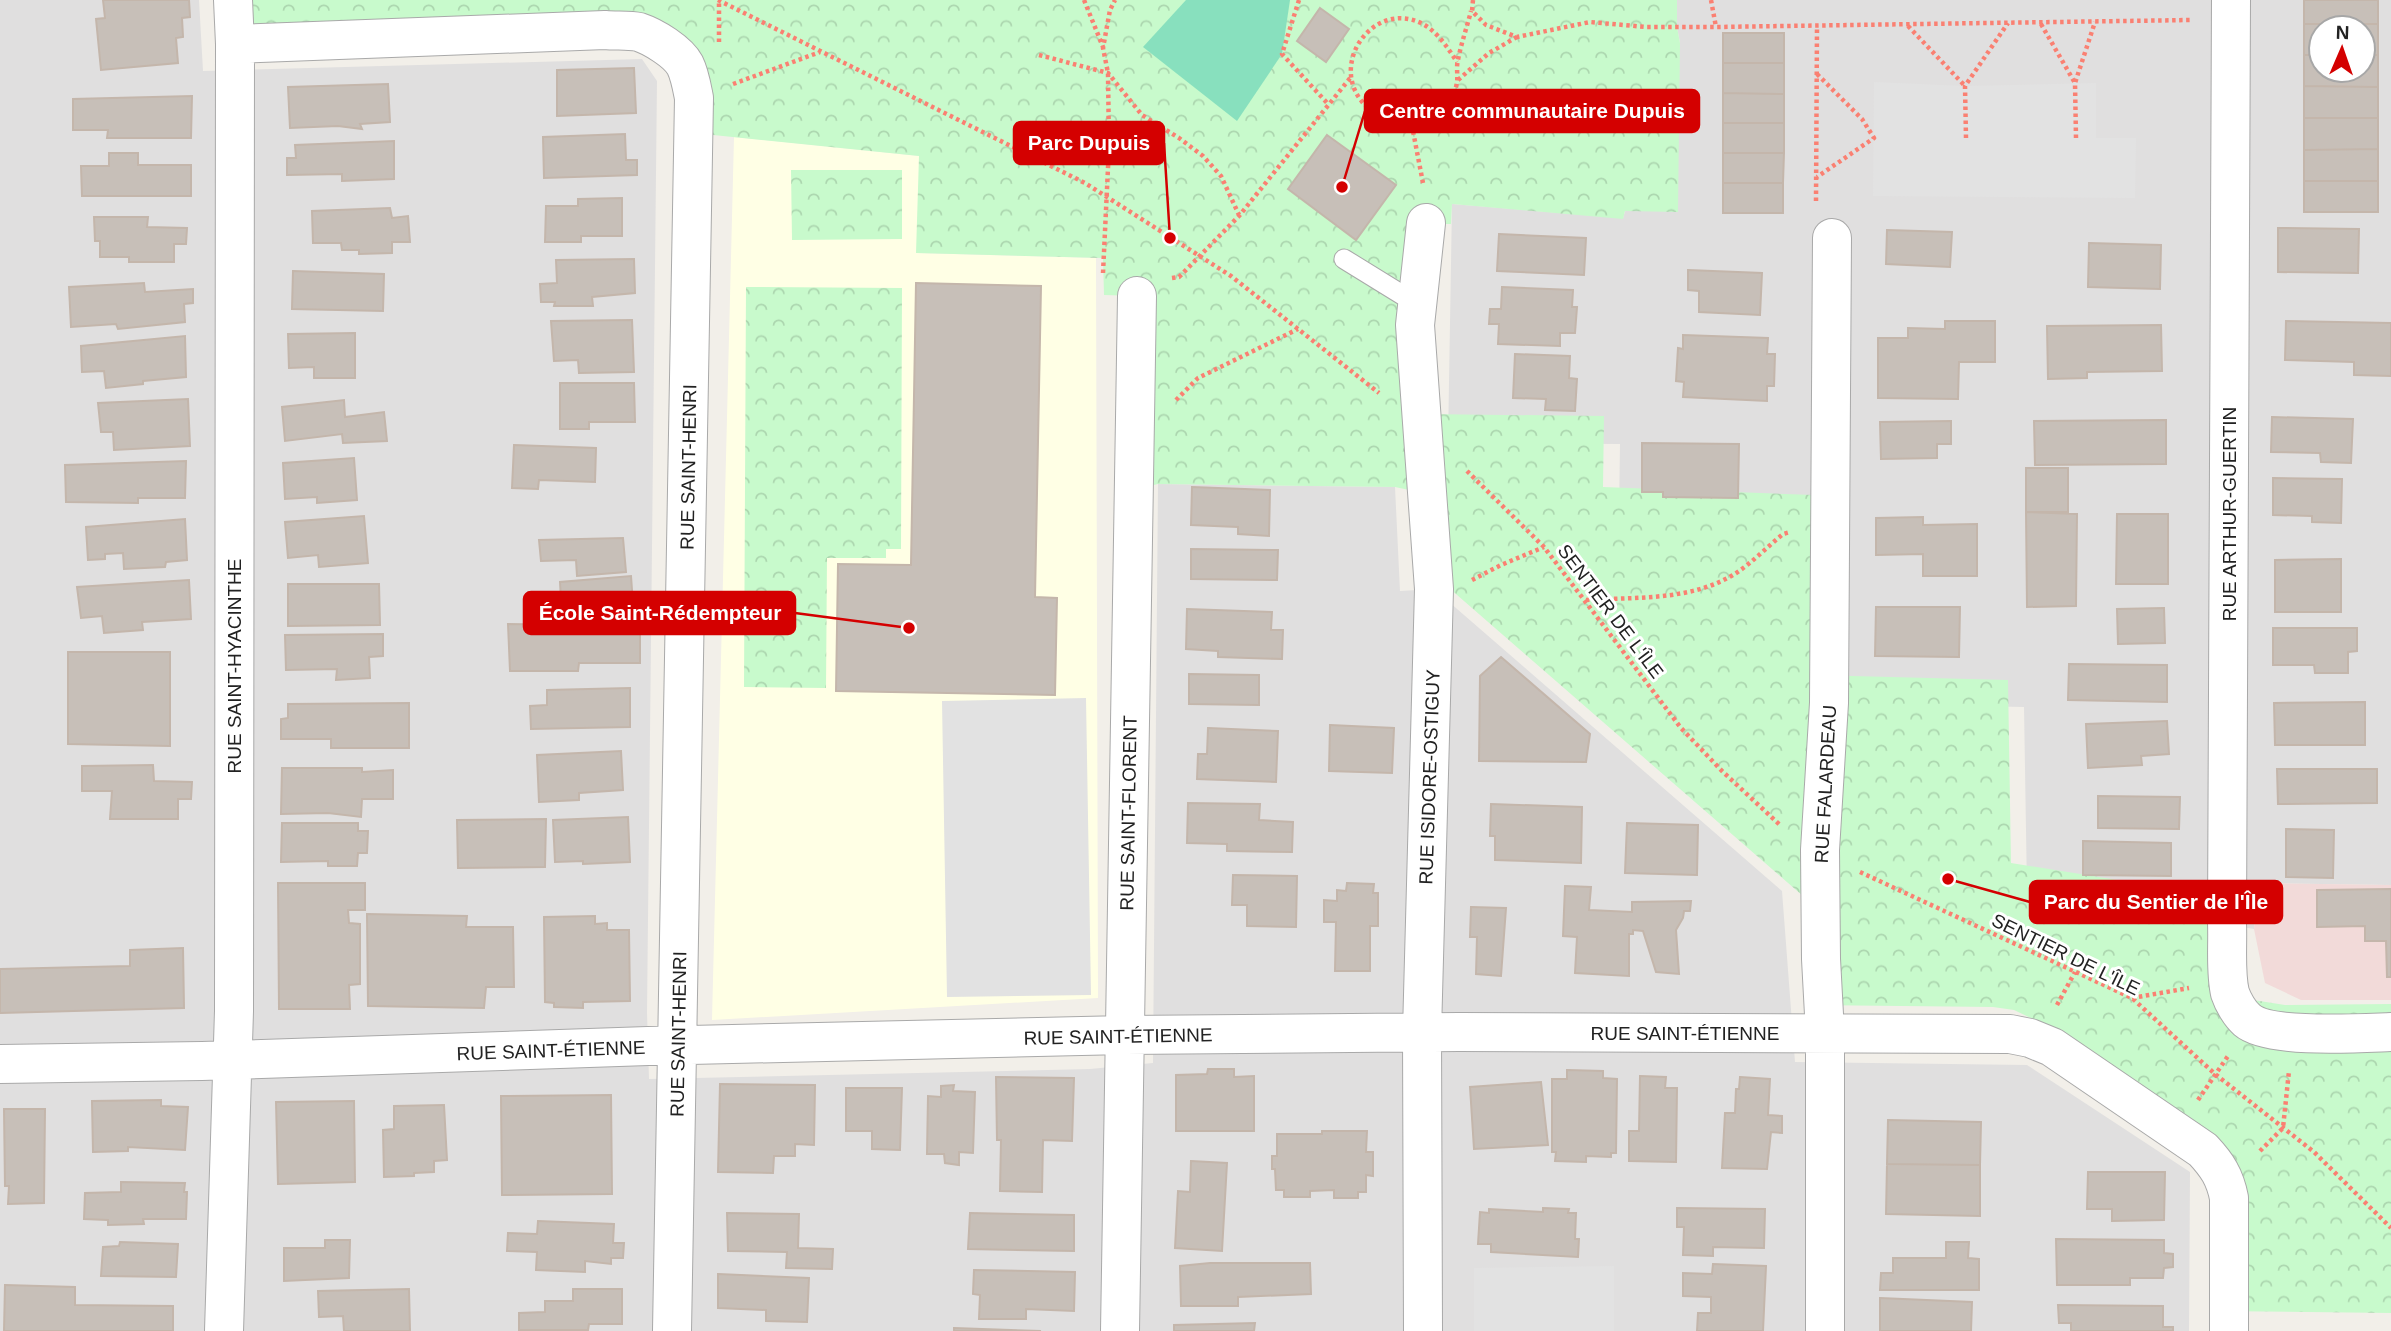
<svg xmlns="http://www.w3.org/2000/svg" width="2391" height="1331" font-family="Helvetica,sans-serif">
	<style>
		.residential { fill: #e0dfdf; fill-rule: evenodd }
		.commercial { fill: #f2dad9 }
		.education { fill: #ffffe5 }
		.park { fill: url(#park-crowns) }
		.pitch { fill: #88e0be }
		.parking { fill: #e2e2e2 }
		.building { fill: #c7bfb8; stroke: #c4b6ab; stroke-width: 2 }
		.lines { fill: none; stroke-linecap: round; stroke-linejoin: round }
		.service-casing { stroke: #a9a9a9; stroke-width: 21 }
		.minor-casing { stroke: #a9a9a9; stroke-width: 40 }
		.path { stroke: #fa8072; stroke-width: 4.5; stroke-dasharray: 3.5 3.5; stroke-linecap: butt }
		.service { stroke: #fff; stroke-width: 19 }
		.minor { stroke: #fff; stroke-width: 38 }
		.labels { text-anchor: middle; stroke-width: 6; stroke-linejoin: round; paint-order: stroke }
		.street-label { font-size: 19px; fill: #222; stroke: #fff }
		.leader { fill: none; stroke: #d40000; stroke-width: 2.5 }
		.callout-dot { fill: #d40000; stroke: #fff; stroke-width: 2.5 }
		.callout { fill: #d40000; stroke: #d40000; stroke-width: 2.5 }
		.callout-label { font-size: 21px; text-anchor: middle; font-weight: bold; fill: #fff }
	</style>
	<defs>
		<pattern id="park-crowns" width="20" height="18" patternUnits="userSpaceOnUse" patternTransform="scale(1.75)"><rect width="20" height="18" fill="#c8facc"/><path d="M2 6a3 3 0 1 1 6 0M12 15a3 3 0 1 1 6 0" fill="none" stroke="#acd6af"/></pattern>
	</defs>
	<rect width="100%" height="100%" fill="#f2efe9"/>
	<path class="residential" d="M0 0H199L203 71 642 59 657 81 647 1013 649 1079 1090 1069 1153 1063 1158 484 1395 487 1400 591 1434 589 1782 891 1795 1062 2027 1065 2190 1172 2189 1331H0Z
		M1677 0H2391V885L2259 883 2254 929 2027 891 2024 707 1829 703 1619 515 1620 444 1448 443 1452 204 1623 218 1680 43 1677 27ZM2321 28H2363V70H2321Z"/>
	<path class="commercial" d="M2259 883 2391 885V1000H2301L2265 983 2254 929Z"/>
	<path class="education" d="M734 137 920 156 917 253 1096 258 1098 998 712 1020Z"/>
	<path class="park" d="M233 0H1677V27L1680 43 1678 212 1625 211 1623 219 1452 204 1451 224H1426L1422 414 1604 416 1603 487 1814 495 1813 675 2008 680 2011 863 2211 895 2247 999 2285 1005 2391 1004V1313L2212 1311 2213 1170 2035 1020 2014 1010 1993 1007 1809 1005 1811 903 1418 561 1414 491 1395 487 1158 484 1133 490 1136 296 1104 295 1103 258 916 253 919 156 694 133 662 44 236 55Z
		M791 170H902V239L792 240Z
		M746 287 902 288 901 549H886V558H827L826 688 744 687Z"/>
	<path class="pitch" d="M1186 0H1290L1282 54 1237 121 1143 47Z"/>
	<path class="parking" d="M1874 82 1965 86 2096 83V138H2136L2135 198 1873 196Z
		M1086 698 1091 995 947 997 942 701Z
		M1614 1266V1331H1474V1268Z"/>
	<path class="building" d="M103 0H189L190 17 182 18 183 37 176 38 178 63 101 70 96 19 105 18Z
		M2304 0H2378V24H2304Z
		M1320 8 1349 29 1326 62 1297 41Z
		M2304 24H2378V55H2363V28H2321V55H2304Z
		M1723 33H1784V63H1723Z
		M2304 55H2321V70H2363V55H2378V87L2304 86Z
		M1723 63H1784V94L1723 93Z
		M634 68 636 113 557 116V70Z
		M388 84 390 122 360 124 362 129 338 126 290 128 288 87Z
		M2304 86 2378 87V118H2304Z
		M1723 93 1784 94V123H1723Z
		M192 96 191 138H107L108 130H73V99Z
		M2304 118H2378V149L2304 150Z
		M1723 123H1784V153H1723Z
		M625 134 626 160H637V175L544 178 543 137Z
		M1327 135 1396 185 1356 240 1288 189Z
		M394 141V179L342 181V174L287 175V158H296L295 145Z
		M2378 149V181H2304V150Z
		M109 153H138V165H191V196H82L81 166H109Z
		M1723 153H1784L1783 183H1723Z
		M2304 181H2378V212H2304Z
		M1723 183H1783V213H1723Z
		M622 198V236H581V242H545L546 206H578V199Z
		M390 208 392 218 408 216 410 242H392V253L359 254V250H342L341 243H313L312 211Z
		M94 217H148L147 227 187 228 186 244H174V262H129V257H100V241H95Z
		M2278 228 2359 229 2358 273 2278 272Z
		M1887 230 1952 232 1950 267 1886 264Z
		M1499 234 1586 238 1584 275 1497 271Z
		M2089 243 2161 245 2160 289 2088 287Z
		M634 259 635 293 592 297 593 306H554L555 302H541L540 284 557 283 556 260Z
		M1688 270 1762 273 1760 315 1699 312V291L1688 290Z
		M293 271 384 274 383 311 292 309Z
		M144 283 145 292 193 289V303L184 304 185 322 118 329 116 324 71 327 69 287Z
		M916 283 1041 286 1035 597 1057 598 1055 695 836 691 838 564 911 565Z
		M1502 287 1573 290 1572 307H1577L1575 333H1560V346L1498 344 1499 324H1489L1490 309H1501Z
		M632 320 634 372 579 373 578 360 554 361 551 321Z
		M1945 321H1995V362H1959L1958 399 1878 398V338H1908V328L1945 329Z
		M2286 321 2391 323V376L2354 375V362L2285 360Z
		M2161 325 2162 371 2087 372V378L2048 379 2047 326Z
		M355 333V378H314V367L289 368 288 334Z
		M1683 335 1768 338 1767 354H1775L1774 386H1767V401L1683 397 1684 382 1676 381 1678 348 1683 349Z
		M185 336 186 377 143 381V384L106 388 104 371 82 372 81 346Z
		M1515 354 1570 356 1569 378 1577 379 1575 411 1545 410 1546 399 1513 398Z
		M560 383H634L635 422H589V429H560Z
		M188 399 190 446 114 450 113 432H101L98 403Z
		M344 400 345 417 384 412 387 441 343 443 342 434 285 441 282 407Z
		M2272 417 2353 419 2351 463 2321 462 2320 453 2271 452Z
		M2166 420V464L2035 465 2034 421Z
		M1951 421V444H1937V458L1881 459 1880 422Z
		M1642 443 1739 444 1738 498 1663 497V492H1642Z
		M514 445 596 448 595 482 539 480 538 489 512 488Z
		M354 458 357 500 317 503V497L285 499 283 463Z
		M186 461 185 498H138V503L66 502 65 465Z
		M2026 468H2068V512H2026Z
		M2273 478 2342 479 2341 523 2312 522V516L2273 515Z
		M1192 487 1270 490 1269 536 1238 534V527L1191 525Z
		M2026 512 2077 514 2076 606 2027 607Z
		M2117 514H2168V584H2116Z
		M364 516 368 563 319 567 318 555 288 558 285 522Z
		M1923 517V525L1977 524V576H1923V554L1876 555V518Z
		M185 519 187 560 166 562 165 567 124 569 123 553 105 554V559L88 560 86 527Z
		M623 538 626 572 577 576 576 560 541 561 539 540Z
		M1191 549 1278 550 1277 580 1191 579Z
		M2341 559V612H2275V560Z
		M631 576 634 618 582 619V614L562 617 560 582Z
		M189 580 191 619 142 622 143 630 104 633 102 616 81 618 77 587Z
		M288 584H379L380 625 288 626Z
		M1876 607H1960L1959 657 1875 656Z
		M2164 608 2165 643 2118 644 2117 609Z
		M1187 609 1272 612 1271 630H1283L1282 659 1218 657V651L1186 649Z
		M508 624 640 626V663H579L578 671H510Z
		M2273 628H2357V651L2348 652V673H2315L2314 665H2273Z
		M383 634V656L369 657 370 678 336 680 337 669 286 670 285 635Z
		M68 652H170V746L68 744Z
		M1501 657 1590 734 1586 762 1479 761 1480 676Z
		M2069 664 2167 665V702L2068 700Z
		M1189 674 1259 675V705L1189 704Z
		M630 688V727L531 729 530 706 547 705V690Z
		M2365 702V745H2275L2274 703Z
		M409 703V748H331V739H281V719L288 718V704Z
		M2167 721 2169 754 2141 756 2142 765 2088 768 2086 724Z
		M1330 725 1394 728 1392 773 1329 771Z
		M1208 728 1278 731 1276 782 1197 779 1198 754H1207Z
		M621 751 623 790 579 793V800L539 802 537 755Z
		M153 765 154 781 192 782 191 799H178V819H110L112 791H82V766Z
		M282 768H362V772L393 770V799H362L361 817 328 813 281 814Z
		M2277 769H2377V803L2278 804Z
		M2098 796 2180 797 2179 829 2098 828Z
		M1188 803 1260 804 1259 820 1293 822 1292 852 1227 851V844L1187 843Z
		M1491 804 1582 807 1581 863 1495 860V836H1490Z
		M628 817 630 862 583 864V861L555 862 553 820Z
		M546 819 545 867 458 868 457 820Z
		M282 823H358V831H368L367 853H358L357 866H328V861L281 862Z
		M1627 823 1698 825 1697 875 1625 873Z
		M2286 829 2334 830 2333 878 2286 877Z
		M2083 841 2171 843V876L2083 875Z
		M1233 875 1297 876 1296 927 1247 926V905H1232Z
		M278 883H365V910H348L349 923 360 924V984L349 985 350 1009H279Z
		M1347 883 1374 884 1373 893H1378V926H1370V971H1335L1336 922H1324V900L1337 901V890L1346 891Z
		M1565 886 1591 887 1589 910 1632 912V902L1691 901 1690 911H1684L1683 918 1676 930 1679 974 1656 972 1643 931 1633 930V934H1629V976L1575 973 1577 937 1563 936Z
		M2391 889V977H2387L2386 941H2365V926L2317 927V890Z
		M1471 907 1506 908 1501 976 1476 974 1477 937H1470Z
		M367 914 467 916 466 927H513L514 987H486L484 1008 368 1006Z
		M595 916V924L607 923V930H629L630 1001 583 1002V1008L554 1007V1003L545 1002 544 917Z
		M183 948 184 1008 0 1013V969L130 966V950Z
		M1208 1069H1234V1077L1254 1076V1131H1176V1075L1207 1074Z
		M1567 1070 1603 1071V1078L1617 1079 1616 1153H1611V1157L1586 1156V1162L1555 1161 1556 1152H1552V1079H1567Z
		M1640 1076 1666 1077 1665 1088H1677L1676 1162 1629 1161V1131H1639Z
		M996 1077 1074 1078 1072 1141 1043 1140 1042 1192 1000 1191 1001 1140H997Z
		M1740 1077 1770 1079 1768 1115 1782 1116V1133L1771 1132 1767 1169 1722 1168 1725 1113H1735L1736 1089H1739Z
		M1541 1082 1548 1145 1474 1149 1470 1087Z
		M720 1084 815 1085 814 1145 795 1144V1156H774L773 1173 718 1172Z
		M954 1085 953 1091 975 1092 973 1153 959 1152V1165L945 1163 944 1154H927L928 1096 941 1097V1086Z
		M846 1088H902L900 1150 872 1149V1131H846Z
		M611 1095 612 1194 502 1195 501 1096Z
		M161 1100V1106L188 1107 185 1150 128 1147V1151L93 1152 92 1101Z
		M354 1101 355 1182 278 1184 276 1102Z
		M444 1105 447 1160 434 1161V1172L414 1173V1176L384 1177 383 1130 394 1129V1106Z
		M4 1109H45L44 1203 8 1204 9 1186H5Z
		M1888 1120 1981 1122 1980 1165 1887 1164Z
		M1322 1131H1367L1366 1152H1373V1176L1366 1175V1192H1358V1198H1334V1190L1310 1191V1197H1284V1190H1276L1275 1169H1272V1156H1277V1134H1322Z
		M1191 1161 1227 1163 1222 1251 1175 1248 1178 1191 1190 1192Z
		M1887 1164 1980 1165V1216L1886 1214Z
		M2088 1172H2165L2164 1220 2112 1221V1209H2087Z
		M121 1182 185 1183 184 1192H187L186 1219H143L144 1224 108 1225V1220L84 1219 85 1193 121 1192Z
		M1543 1208 1569 1209 1568 1213H1576L1575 1239H1579L1578 1257 1491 1252V1244H1478L1480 1212 1489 1213V1209L1543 1212Z
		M1677 1208 1765 1209 1764 1248 1713 1247V1256L1683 1255 1684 1227H1677Z
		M727 1213 799 1214 798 1248 833 1249 832 1269 786 1268 787 1252 728 1251Z
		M970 1213 1074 1215V1251L968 1249Z
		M538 1221 614 1224 613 1243H624L623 1258H611V1264L585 1261V1272L536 1270 537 1252 507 1251 508 1233 537 1234Z
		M2056 1239 2164 1240V1253L2173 1254V1267L2164 1268 2163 1278H2130V1285H2057Z
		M325 1240H350L349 1278 284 1281V1248H325Z
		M120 1242 178 1244 176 1277 101 1276 103 1247 119 1246Z
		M1946 1242H1969L1968 1258 1979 1259V1290H1880L1881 1273H1893V1258H1946Z
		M1210 1263H1310L1311 1294 1238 1297V1306H1181L1180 1266Z
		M1713 1264 1766 1266 1763 1331H1697L1698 1313H1711V1297L1683 1296V1273L1712 1274Z
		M974 1270 1075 1272 1074 1311 1026 1309V1319H979L980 1295 973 1294Z
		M718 1274 809 1278 807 1322 766 1321V1310L718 1308Z
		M5 1285 75 1287V1305L173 1306V1331H4Z
		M409 1289 410 1331H344L343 1316 319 1317 318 1291Z
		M573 1289H622V1324H589L588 1330H519V1313L545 1312V1301H573Z
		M1880 1298 1972 1302 1971 1331H1880Z
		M2058 1305 2163 1306V1327H2173V1331H2071V1323H2059Z
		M1255 1323 1254 1331H1174V1325Z
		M954 1328 1041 1331H954Z"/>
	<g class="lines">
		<defs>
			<path id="service" d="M1344 259 1417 304"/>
			<path id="minor" d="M2231 0 2227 923C2228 945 2225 972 2230 993 2233 1002 2240 1014 2247 1020 2269 1039 2361 1033 2391 1032
				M235 44 605 30C616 31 629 30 639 32 654 37 678 52 685 65 690 75 692 88 694 98L672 1331
				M0 1064 202 1061 648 1046 1125 1035 1459 1032 2010 1034 2030 1038 2052 1047 2203 1150C2217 1165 2225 1177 2229 1198V1331
				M224 1331 234 1011 235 44 233 0
				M1120 1331 1137 296
				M1423 1331 1422 1032 1434 589 1415 325 1426 223
				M1825 1331V1033L1821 959 1820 850 1829 703 1832 238"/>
		</defs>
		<use href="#service" class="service-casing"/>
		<use href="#minor" class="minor-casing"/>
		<path class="path" d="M718 0 1085 183 1231 276 1379 393
			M1084 0 1103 47
			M1299 0 1282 54 1329 105
			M1473 0 1472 11 1486 25 1517 37 1590 22 1646 27H1716L2191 20
			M1711 0 1716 27
			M2041 24 2075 83
			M1908 26 1965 86
			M719 42V1
			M1039 55 1108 73 1142 115 1179 138 1203 156 1221 176 1239 215
			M1817 74 1862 119 1874 138 1817 177
			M1458 80 1489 53 1517 37
			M733 84 820 52
			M1412 126C1392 125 1378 119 1365 105 1327 66 1372 0 1421 23 1437 31 1448 48 1457 62
			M1966 138 1965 86 2008 23
			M2076 138 2075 83 2095 22
			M1423 183 1412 126C1432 120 1454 105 1457 82 1458 75 1456 67 1458 60 1461 44 1467 27 1471 11
			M1816 201 1817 27
			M1103 273 1109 147 1108 73 1103 48 1110 10 1115 0
			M1172 278 1179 277 1239 216 1351 77
			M1176 400 1198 378 1298 329
			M1467 471 1544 547 1681 728 1722 771 1780 825
			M1472 580 1501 565 1544 547
			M1586 600C1636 597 1689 601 1733 575 1751 564 1767 547 1783 534L1790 532
			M1860 872 2132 998 2215 1074 2314 1152 2391 1228
			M2132 998 2189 988
			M2057 1005 2075 972
			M2198 1100 2228 1056
			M2260 1151 2283 1128 2289 1071"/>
		<use href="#service" class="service"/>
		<use href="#minor" class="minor"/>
	</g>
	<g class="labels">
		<g class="street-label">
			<text transform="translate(688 467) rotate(-89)" y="7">RUE SAINT-HENRI</text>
			<text transform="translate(2229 514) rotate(-90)" y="7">RUE ARTHUR-GUERTIN</text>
			<text transform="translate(1611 611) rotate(53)" y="7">SENTIER DE L'ÎLE</text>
			<text transform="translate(234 666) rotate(-90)" y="7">RUE SAINT-HYACINTHE</text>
			<text transform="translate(1429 777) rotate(-88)" y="7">RUE ISIDORE-OSTIGUY</text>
			<text transform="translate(1825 784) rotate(-87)" y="7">RUE FALARDEAU</text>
			<text transform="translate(1128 813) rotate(-89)" y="7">RUE SAINT-FLORENT</text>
			<text transform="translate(2066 954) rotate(26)" y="7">SENTIER DE L'ÎLE</text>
			<text x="1685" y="1040">RUE SAINT-ÉTIENNE</text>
			<text transform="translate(678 1034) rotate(-89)" y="7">RUE SAINT-HENRI</text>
			<text transform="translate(1118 1036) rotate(-1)" y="7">RUE SAINT-ÉTIENNE</text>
			<text transform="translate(551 1050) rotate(-2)" y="7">RUE SAINT-ÉTIENNE</text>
		</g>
	</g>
	<path class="leader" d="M1342 187L1365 111M1170 238L1164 143M909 628L795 613M1948 879L2030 902"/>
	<g class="callout-dot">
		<circle cx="1342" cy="187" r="7"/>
		<circle cx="1170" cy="238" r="7"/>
		<circle cx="909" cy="628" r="7"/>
		<circle cx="1948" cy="879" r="7"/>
	</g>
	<g class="callout">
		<rect x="1365" y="90" width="334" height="42" rx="7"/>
		<rect x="1014" y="122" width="150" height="42" rx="7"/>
		<rect x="524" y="592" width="271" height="42" rx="7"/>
		<rect x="2030" y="881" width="252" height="42" rx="7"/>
	</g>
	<g class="callout-label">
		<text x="1532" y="118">Centre communautaire Dupuis</text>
		<text x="1089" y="150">Parc Dupuis</text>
		<text x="660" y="620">École Saint-Rédempteur</text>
		<text x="2156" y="909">Parc du Sentier de l'Île</text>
	</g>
	<g transform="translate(2342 49) rotate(2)"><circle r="33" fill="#ffffff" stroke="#a7a7a7" stroke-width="2"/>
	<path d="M0-5L12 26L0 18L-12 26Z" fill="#d40000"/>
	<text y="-10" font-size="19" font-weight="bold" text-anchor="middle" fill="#222222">N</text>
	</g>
</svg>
